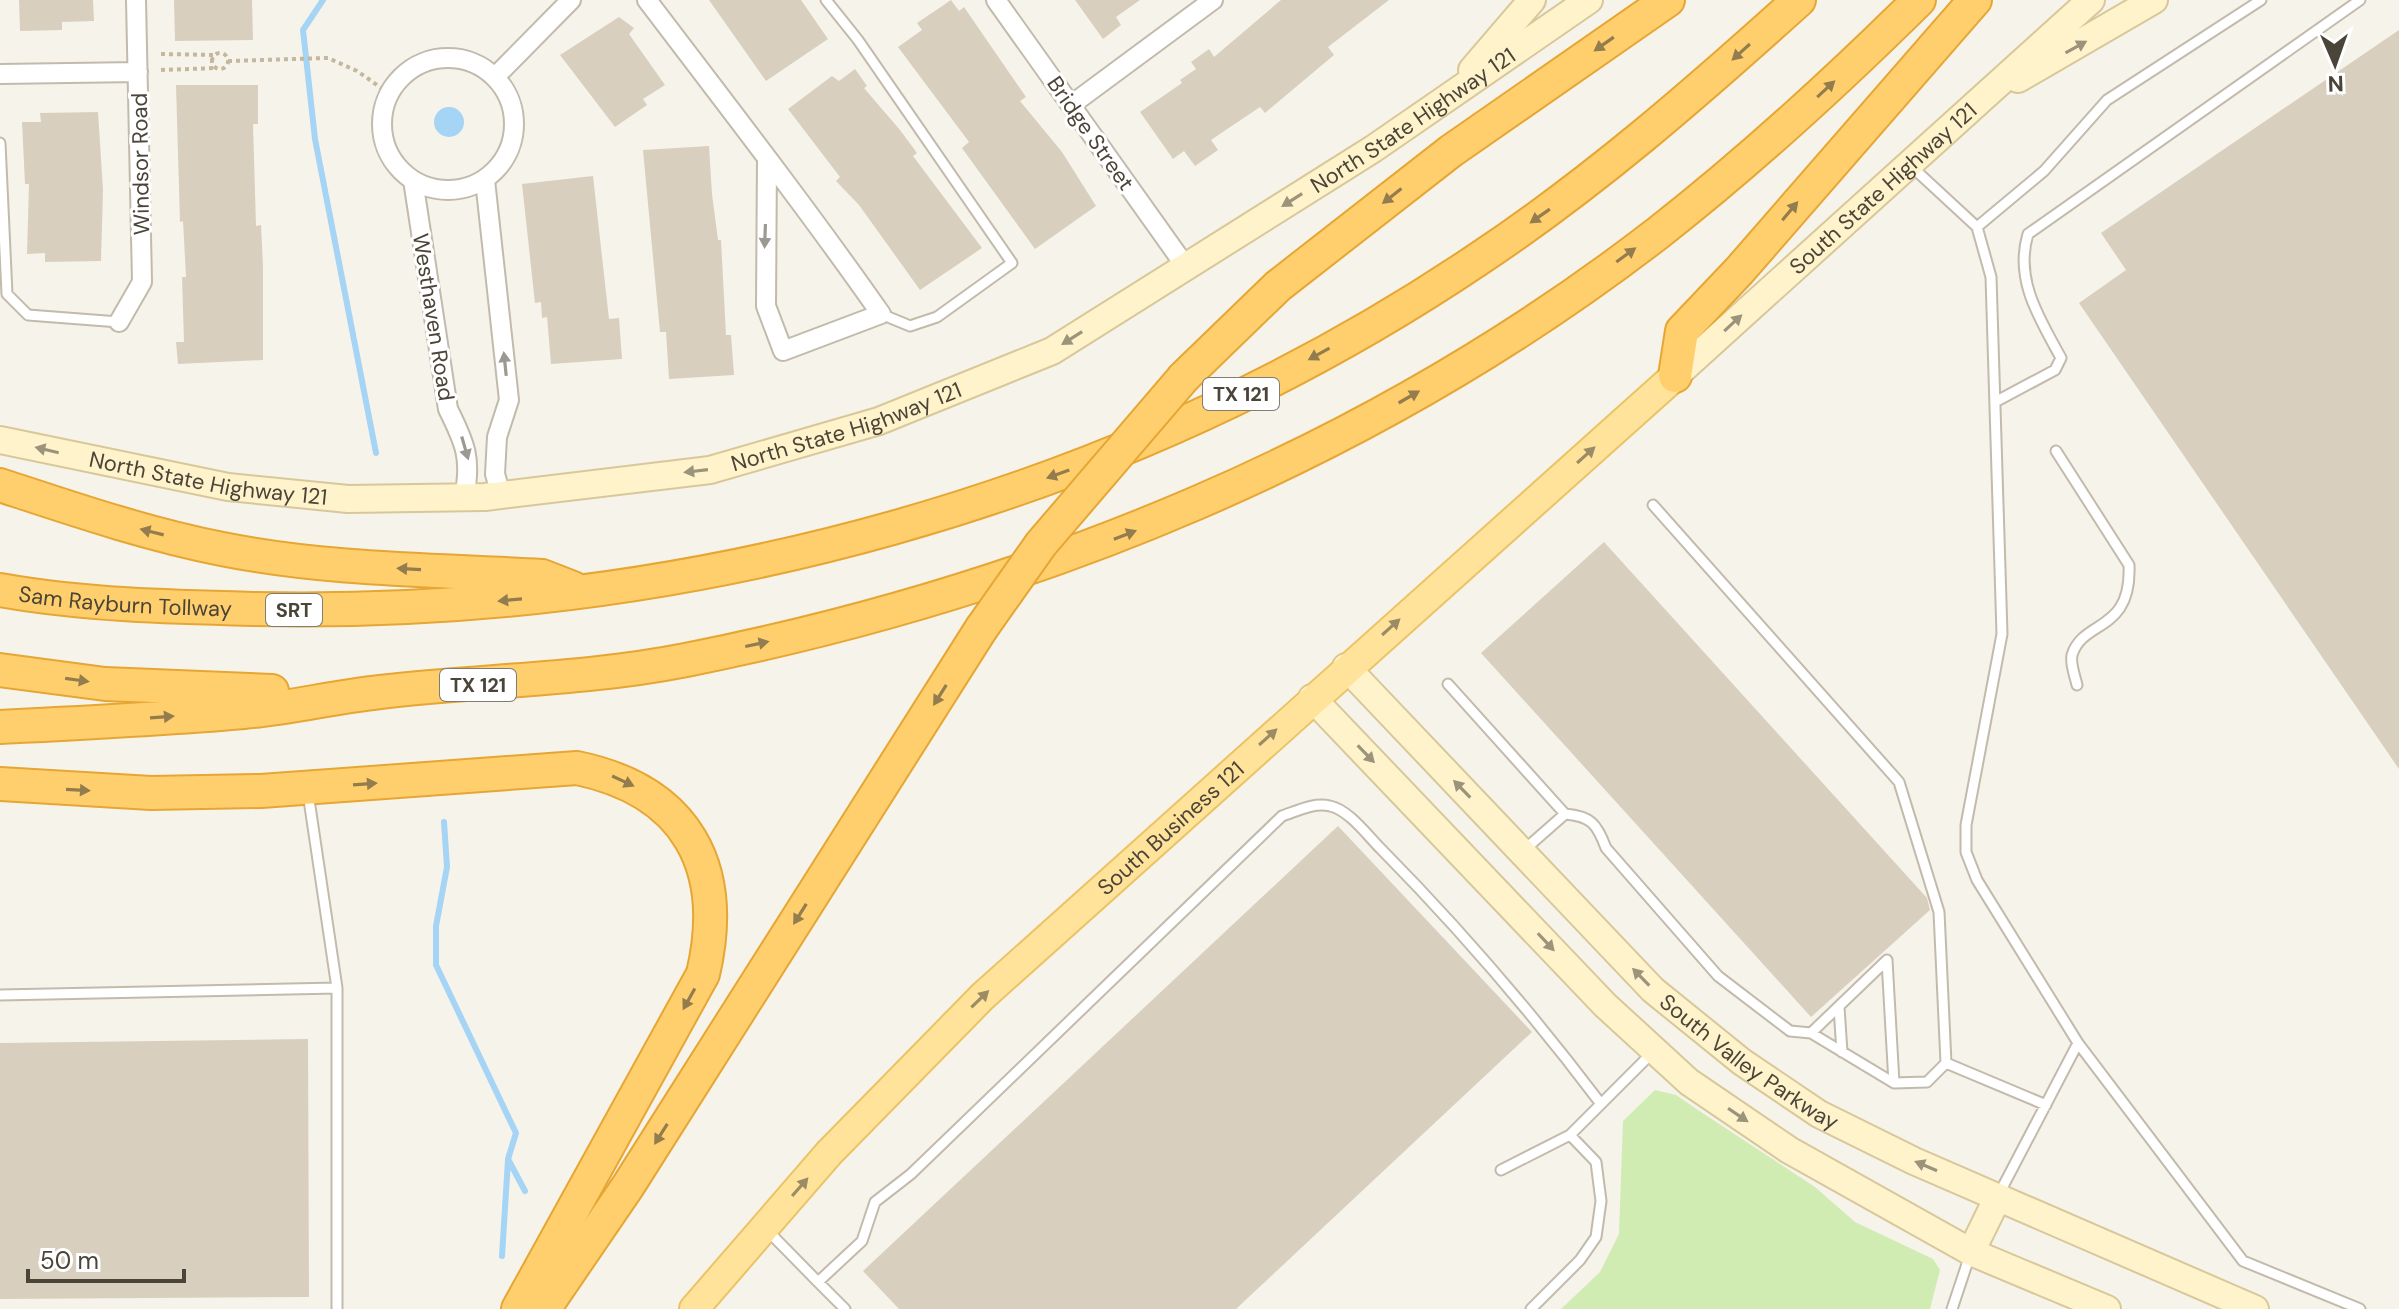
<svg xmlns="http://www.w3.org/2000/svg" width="2399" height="1309" font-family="'DM Sans',sans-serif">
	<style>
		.green { fill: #d1ecb2 }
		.water { fill: #a5d4f5 }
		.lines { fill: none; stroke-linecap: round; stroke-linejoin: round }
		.stream { stroke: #a5d4f5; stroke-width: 6 }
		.building { fill: #d8cfbf }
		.lane-casing { stroke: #c2bbac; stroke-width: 13 }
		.street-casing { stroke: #c2bbac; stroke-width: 22 }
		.secondary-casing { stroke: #d8c899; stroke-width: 30 }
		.primary-casing { stroke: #ebc364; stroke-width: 32 }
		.highway-casing { stroke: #e6a634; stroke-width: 36 }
		.path { stroke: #c5b79d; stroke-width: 4; stroke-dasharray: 4 4; stroke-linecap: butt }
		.lane { stroke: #fff; stroke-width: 9 }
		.street { stroke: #fff; stroke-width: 18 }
		.secondary { stroke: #fff3cc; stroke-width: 26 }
		.primary { stroke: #ffe39b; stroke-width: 28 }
		.highway { stroke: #ffcf6d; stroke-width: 32 }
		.highway-bridge-casing { stroke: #e6a634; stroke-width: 36; stroke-linecap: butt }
		.highway-bridge { stroke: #ffcf6d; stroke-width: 32 }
		.oneway { fill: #937c4d }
		.oneway2 { fill: #9c937b }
		.oneway3 { fill: #9c9892 }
		.oneway4 { fill: #9c8c65 }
		.labels { text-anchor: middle; stroke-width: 6; stroke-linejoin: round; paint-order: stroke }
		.shield { fill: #fff; stroke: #817c74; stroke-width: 2 }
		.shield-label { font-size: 20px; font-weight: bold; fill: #4b4438 }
		.street-label { font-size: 22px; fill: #4b4438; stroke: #fff }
	</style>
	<rect width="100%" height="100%" fill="#f6f3eb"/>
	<path class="green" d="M1655 1090 1676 1095 1698 1110 1815 1187 1855 1222 1933 1259 1940 1270 1930 1309H1561L1600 1272 1619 1234 1623 1121Z"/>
	<path class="water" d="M434 122a15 15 0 1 1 30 0a15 15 0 1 1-30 0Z"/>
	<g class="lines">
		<path class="stream" d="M323 0 303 30 315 139 376 453
			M444 822 447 867 436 926V965L516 1133 508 1159 525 1191
			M502 1256 508 1160"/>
	</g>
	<path class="building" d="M19 0H93L94 21 62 22V30L20 31Z
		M174 0H252L253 40 175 41Z
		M709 0H801L828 39 766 81Z
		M951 0 959 11 964 7 1026 97 1020 101 1062 152 1096 206 1035 249 962 148 969 142 898 47 922 30 917 23Z
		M1075 0H1140L1116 17 1121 25 1103 39Z
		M1281 0H1389L1328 47 1334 55 1265 113 1260 107 1211 140 1218 150 1195 166 1184 151 1173 159 1140 112 1182 83 1180 80 1196 69 1191 62 1209 49 1214 57Z
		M619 17 634 28 629 34 665 85 643 99 647 105 615 127 560 55Z
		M2399 30V769L2079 303 2126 270 2101 233Z
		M855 69 867 86 864 88 900 130 917 153 913 156 982 248 920 290 859 205 836 181 840 177 788 109 832 76 839 81Z
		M176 85H258V124H253L256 226 261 225 263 266V360L178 364 176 342H184L182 277H186L183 221 180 222Z
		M98 112 103 190 101 261 45 262V253L27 254 29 184H25L22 122H41L40 113Z
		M709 146 712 194 718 240H721L726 335H731L734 375 669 379 666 332H660L643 150Z
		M593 176 609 319 619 318 622 359 551 364 547 317 542 318 541 302 535 303 522 184Z
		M1604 542 1927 898 1930 910 1811 1017 1481 653Z
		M1338 826 1532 1032 1236 1309H899L863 1271Z
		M308 1039 309 1297 0 1299V1043Z"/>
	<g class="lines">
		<defs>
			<path id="lane" d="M826 0 858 40 1012 263 937 317 910 326 881 314
				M0 143 7 294 28 315 119 322
				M1911 166 1977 227 1991 277 2002 634 1966 825V852L1977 880 2078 1043 1999 1194
				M1977 227 2044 171 2107 100 2261 0
				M1995 402 2055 370 2061 358C2040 319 2014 280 2028 234L2360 0
				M2056 451 2129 565C2132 633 2083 619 2072 655 2070 664 2075 676 2077 685
				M1653 505 1899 782 1939 912 1946 1063 2046 1105
				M1448 684 1565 814
				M308 793 337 988
				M1524 850 1565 814C1591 816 1597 824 1606 848L1718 976 1790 1031 1811 1033 1894 1083 1927 1082 1946 1063
				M1887 960 1894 1083
				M0 995 337 988V1309
				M1839 1007 1842 1052
				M1811 1033 1887 960
				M2078 1043 2243 1261 2360 1309
				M1501 1170 1570 1135
				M767 1230 818 1282
				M845 1309 818 1282 862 1241 875 1202 911 1174 1282 816C1297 811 1314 802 1330 806 1349 810 1367 835 1381 849 1460 929 1533 1014 1601 1104
				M1531 1309 1580 1260 1596 1237 1601 1201 1596 1162 1570 1135 1654 1051
				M1952 1309 1970 1255"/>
			<path id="street" d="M647 0C726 104 806 207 881 314L783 351 766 306 767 158
				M996 0 1186 267
				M382 124a66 66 0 1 1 132 0a66 66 0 1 1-132 0Z
				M0 74 138 72
				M495 77 571 0
				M1071 105 1213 0
				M413 180 448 409C465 443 472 459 464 497
				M485 180 509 400 497 437 495 474 501 495
				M119 322 142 282 136 0"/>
			<g id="secondary">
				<path d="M1472 70 1532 0"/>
				<path d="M2018 79 2154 0"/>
				<path id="s1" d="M1675 376 2091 0"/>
				<path id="s2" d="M0 440 228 487 348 499 485 497 710 470 879 421 1052 351 1373 149 1589 0"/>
				<path id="s3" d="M1346 667 1653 990 1742 1062 1819 1114 1914 1161 2255 1309"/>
				<path d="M1312 698 1605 1005 1689 1082 1789 1150 1971 1252 2107 1309"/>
				<path d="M1971 1252 1998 1197"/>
			</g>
			<g id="primary">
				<path id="s4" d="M694 1309 829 1153 983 996 1675 376"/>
			</g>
			<g id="highway">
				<path d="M1675 376 1682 331 1739 271 1975 0"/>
				<path d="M1184 377 1278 286 1451 151 1668 0"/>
				<path d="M0 485C73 509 146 534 222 549 327 570 435 570 542 576L573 588"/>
				<path id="s5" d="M0 590C84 605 171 607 255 609 684 618 1120 500 1477 260 1593 183 1696 93 1799 0"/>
				<path d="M0 670 105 684 272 691"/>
				<path d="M0 727C81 723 163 719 244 712 289 708 334 697 380 692 482 680 585 680 686 660 1038 590 1373 453 1658 233 1750 161 1836 82 1919 0"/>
				<path d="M0 784 151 793 261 791 577 768C687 791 728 867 703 974L518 1309"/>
				<path d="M544 1309 628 1186 981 629"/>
			</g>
		</defs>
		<use href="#lane" class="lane-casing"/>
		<use href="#street" class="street-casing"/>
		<use href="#secondary" class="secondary-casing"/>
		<use href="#primary" class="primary-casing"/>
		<use href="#highway" class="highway-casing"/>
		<path class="path" d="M212 61a8 8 0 1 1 16 0a8 8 0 1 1-16 0Z
			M161 54 215 55
			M228 61 328 58 357 71 390 94
			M161 70 216 68"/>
		<use href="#lane" class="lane"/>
		<use href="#street" class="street"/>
		<use href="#secondary" class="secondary"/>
		<use href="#primary" class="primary"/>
		<use href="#highway" class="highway"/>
		<defs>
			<path id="highway-bridge" d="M981 629 1041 544 1184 377"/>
		</defs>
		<use href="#highway-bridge" class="highway-bridge-casing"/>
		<use href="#highway-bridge" class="highway-bridge"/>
	</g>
	<defs><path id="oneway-solid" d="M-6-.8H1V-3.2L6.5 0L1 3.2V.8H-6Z" transform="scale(2)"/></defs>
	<g class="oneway">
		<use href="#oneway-solid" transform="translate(1604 44) rotate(145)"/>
		<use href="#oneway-solid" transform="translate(1741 52) rotate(138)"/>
		<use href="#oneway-solid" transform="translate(1826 89) rotate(-43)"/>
		<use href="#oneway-solid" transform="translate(1392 196) rotate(142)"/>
		<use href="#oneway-solid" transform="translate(1790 211) rotate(-50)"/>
		<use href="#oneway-solid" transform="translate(1540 216) rotate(145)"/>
		<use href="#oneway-solid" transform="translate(1626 255) rotate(-36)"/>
		<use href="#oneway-solid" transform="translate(1319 354) rotate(151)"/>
		<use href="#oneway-solid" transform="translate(1409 397) rotate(-30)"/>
		<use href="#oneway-solid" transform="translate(1058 474) rotate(160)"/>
		<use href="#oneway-solid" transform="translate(152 532) rotate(-166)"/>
		<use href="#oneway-solid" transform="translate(1125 535) rotate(-21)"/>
		<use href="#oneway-solid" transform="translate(409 569) rotate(-177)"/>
		<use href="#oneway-solid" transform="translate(510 600) rotate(175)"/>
		<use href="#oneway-solid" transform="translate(757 644) rotate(-12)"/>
		<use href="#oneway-solid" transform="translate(77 680) rotate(8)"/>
		<use href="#oneway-solid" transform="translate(940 695) rotate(122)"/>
		<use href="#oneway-solid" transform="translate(162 717) rotate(-4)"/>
		<use href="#oneway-solid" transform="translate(623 781) rotate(25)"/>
		<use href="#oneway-solid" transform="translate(365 784) rotate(-4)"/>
		<use href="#oneway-solid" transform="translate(78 790) rotate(3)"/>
		<use href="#oneway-solid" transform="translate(800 914) rotate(122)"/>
		<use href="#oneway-solid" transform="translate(689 999) rotate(119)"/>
		<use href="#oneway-solid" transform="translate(661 1134) rotate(122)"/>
	</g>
	<g class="oneway2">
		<use href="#oneway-solid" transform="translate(2076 47) rotate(-29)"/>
		<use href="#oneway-solid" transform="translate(1292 200) rotate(148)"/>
		<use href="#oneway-solid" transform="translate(1733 323) rotate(-43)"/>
		<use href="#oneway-solid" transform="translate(1072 338) rotate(148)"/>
		<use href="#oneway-solid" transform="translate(47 450) rotate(-167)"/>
		<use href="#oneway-solid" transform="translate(696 471) rotate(173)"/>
		<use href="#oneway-solid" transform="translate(1366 754) rotate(46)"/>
		<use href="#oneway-solid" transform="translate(1462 789) rotate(-134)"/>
		<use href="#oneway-solid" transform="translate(1546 942) rotate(47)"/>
		<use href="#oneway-solid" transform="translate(1641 977) rotate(-134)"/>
		<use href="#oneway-solid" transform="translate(1738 1115) rotate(34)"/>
		<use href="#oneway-solid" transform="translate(1926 1166) rotate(-157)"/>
	</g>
	<g class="oneway3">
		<use href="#oneway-solid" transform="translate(765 236) rotate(92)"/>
		<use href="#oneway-solid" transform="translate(505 364) rotate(-96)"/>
		<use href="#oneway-solid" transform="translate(465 448) rotate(74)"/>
	</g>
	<g class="oneway4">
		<use href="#oneway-solid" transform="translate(1586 455) rotate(-42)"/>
		<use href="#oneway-solid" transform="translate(1391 627) rotate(-42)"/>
		<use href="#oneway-solid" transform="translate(1268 737) rotate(-42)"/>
		<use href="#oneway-solid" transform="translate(980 999) rotate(-44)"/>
		<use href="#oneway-solid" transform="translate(800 1187) rotate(-49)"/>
	</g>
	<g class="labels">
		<g class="shield">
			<rect x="1203" y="378" width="76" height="32" rx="6"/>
			<rect x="266" y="594" width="56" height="32" rx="6"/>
			<rect x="440" y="669" width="76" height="32" rx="6"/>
		</g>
		<g class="shield-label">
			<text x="1241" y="401">TX 121</text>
			<text x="294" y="617">SRT</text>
			<text x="478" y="692">TX 121</text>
		</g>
		<g class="street-label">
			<text dy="8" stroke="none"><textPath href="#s2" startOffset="1508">North State Highway 121</textPath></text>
			<text transform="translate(1091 133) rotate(55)" y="8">Bridge Street</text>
			<text transform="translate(140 164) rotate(-91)" y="8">Windsor Road</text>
			<text dy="8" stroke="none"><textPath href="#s1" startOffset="280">South State Highway 121</textPath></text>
			<text transform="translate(434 317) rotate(81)" y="8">Westhaven Road</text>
			<text dy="8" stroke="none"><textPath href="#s2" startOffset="860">North State Highway 121</textPath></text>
			<text dy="8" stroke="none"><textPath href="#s2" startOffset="212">North State Highway 121</textPath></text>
			<text dy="8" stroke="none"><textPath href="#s5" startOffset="126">Sam Rayburn Tollway</textPath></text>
			<text dy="8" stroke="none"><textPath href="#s4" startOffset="678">South Business 121</textPath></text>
			<text dy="8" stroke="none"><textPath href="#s3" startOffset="566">South Valley Parkway</textPath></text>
		</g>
	</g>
	<g transform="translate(2335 64) rotate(178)" stroke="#ffffff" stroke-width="6" paint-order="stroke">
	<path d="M0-6L14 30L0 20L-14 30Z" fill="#4b4438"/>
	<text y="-12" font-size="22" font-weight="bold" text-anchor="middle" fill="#4b4438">N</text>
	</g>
	<path d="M28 1269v12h156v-12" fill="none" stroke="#4b4438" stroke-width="4"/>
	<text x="40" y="1269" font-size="24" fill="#4b4438" stroke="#ffffff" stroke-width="6" paint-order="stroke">50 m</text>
</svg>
